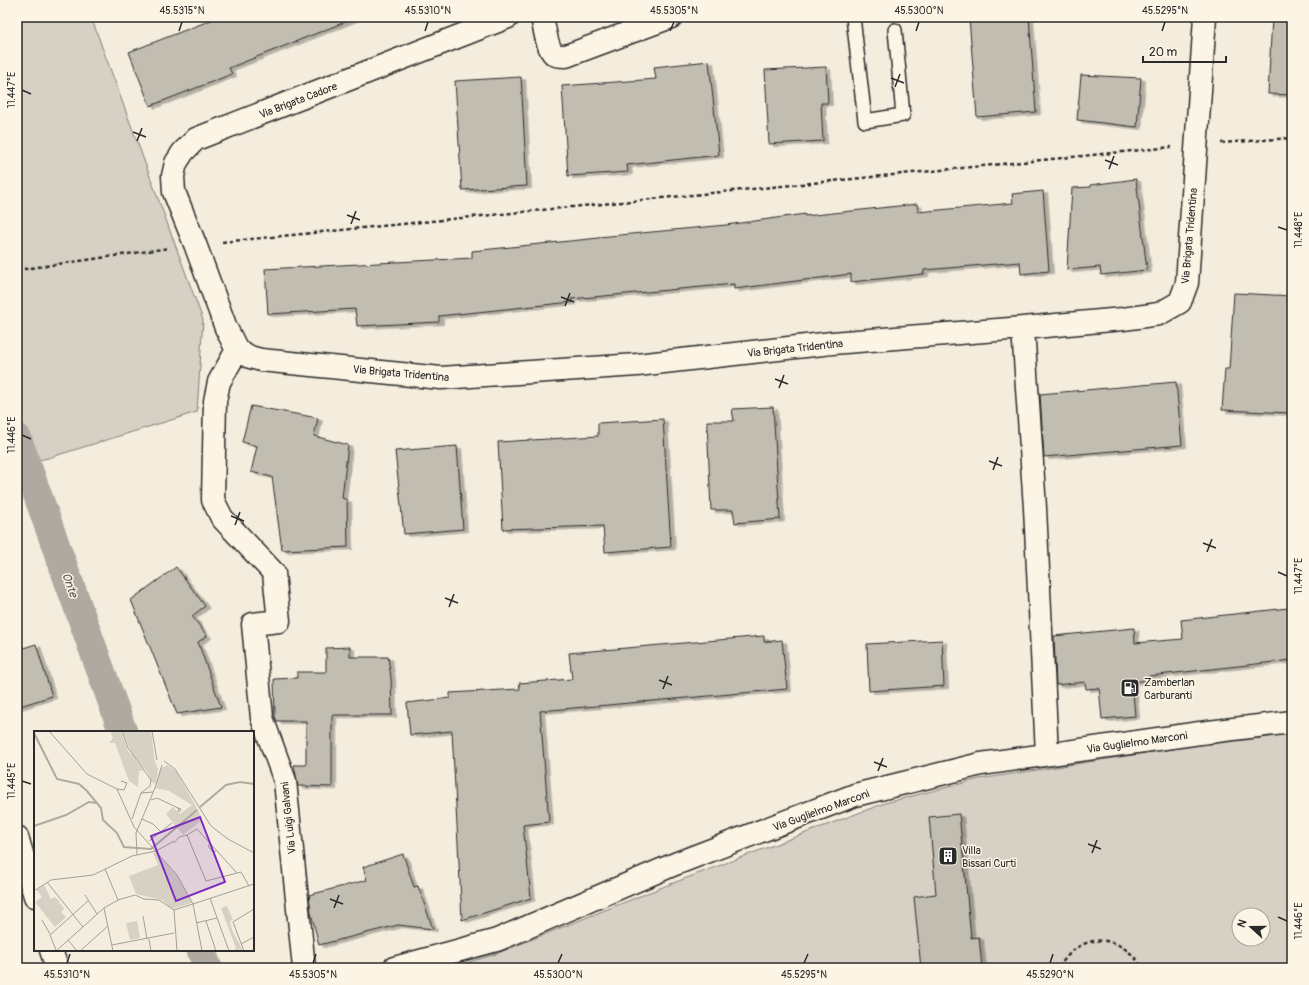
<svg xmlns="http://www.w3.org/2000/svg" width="1309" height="985" font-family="Pangolin,sans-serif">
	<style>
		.green { fill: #d6d1c4; stroke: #807e78; fill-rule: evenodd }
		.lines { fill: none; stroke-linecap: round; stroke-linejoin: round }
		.canal { stroke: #afaaa0; stroke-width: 29 }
		.building { fill: #c2bdb1; stroke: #2b2b2b; filter: url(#shadow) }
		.lane-casing { stroke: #2b2b2b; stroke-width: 16 }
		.street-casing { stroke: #2b2b2b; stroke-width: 25 }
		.secondary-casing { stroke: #2b2b2b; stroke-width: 25 }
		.path { stroke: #2b2b2b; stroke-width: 2.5; stroke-dasharray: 4 3; stroke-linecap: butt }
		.lane { stroke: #fcf5e5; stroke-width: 13 }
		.street { stroke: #fcf5e5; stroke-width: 22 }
		.secondary { stroke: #fcf5e5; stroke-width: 22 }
		.ticks { fill: none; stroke: #2b2b2b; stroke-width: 1.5 }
		.labels { text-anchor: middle; stroke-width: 3; stroke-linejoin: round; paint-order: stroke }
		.street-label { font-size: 11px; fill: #2b2b2b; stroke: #fcf5e5 }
		.poi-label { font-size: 11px; fill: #2b2b2b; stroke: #fcf5e5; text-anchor: start }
		.water-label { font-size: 12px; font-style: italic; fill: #595754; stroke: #fcf5e5 }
		.inset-river { fill: none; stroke: #afaaa0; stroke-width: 2 }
		.inset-road { fill: none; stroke: #a49f96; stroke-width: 1 }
		.view { fill: #7b2cbf; fill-opacity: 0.15; stroke: #7b2cbf; stroke-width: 2 }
		.inset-edge { fill: none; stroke: #2b2b2b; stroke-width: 2 }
		.neatline { fill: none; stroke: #2b2b2b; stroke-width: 1.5 }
		.ticks-label { font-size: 10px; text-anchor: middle; fill: #2b2b2b }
	</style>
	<defs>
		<filter id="shadow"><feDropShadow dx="4.5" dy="2.5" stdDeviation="0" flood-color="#0004"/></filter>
	</defs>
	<rect width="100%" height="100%" fill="#f4edde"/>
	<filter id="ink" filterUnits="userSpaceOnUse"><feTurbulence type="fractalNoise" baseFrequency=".025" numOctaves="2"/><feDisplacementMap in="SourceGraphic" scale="8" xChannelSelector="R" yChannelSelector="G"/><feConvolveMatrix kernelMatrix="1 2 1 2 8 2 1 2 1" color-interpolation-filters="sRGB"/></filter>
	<g filter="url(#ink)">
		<path class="green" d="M17 17H91L203 320 197 412 48 458 17 465Z
			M1292 733V968H449L493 955 660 888 885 803 979 779 1262 735ZM1239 915H1263V939H1239Z"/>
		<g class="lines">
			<path class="canal" d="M17 438 123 732
				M201 950 208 968"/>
		</g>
		<path class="building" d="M219 17H354L355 18 229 68 232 74 150 106 129 52Z
			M986 17H1029L1036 112 977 117 969 18Z
			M1272 17H1292V95L1268 94Z
			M709 61 719 155 627 165 628 172 568 176 562 86 656 79 654 67Z
			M826 67 828 103H821L823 141 769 144 765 70Z
			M1081 75 1141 78 1137 127 1077 120Z
			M521 77 527 186 462 190 455 81Z
			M1136 179 1147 270 1101 275 1100 267 1067 270 1072 188 1091 187 1090 185Z
			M1043 191 1049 271 1021 274 1020 262 924 270V274L851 282V274L734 289V284L571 299 572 302 439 316V322L357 326 355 309 268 314 265 269 472 258V251L599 238V237L726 225 805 214V216L917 204 918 212 1013 203 1012 194Z
			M1234 293 1292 296V413L1222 410 1225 369H1229Z
			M1176 382 1182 445 1044 457 1040 394Z
			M251 406 318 418 314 436 348 445 342 498 347 500 348 547 282 550 272 477 251 472 257 446 242 442Z
			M773 407 780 519 735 523 733 510H711L707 421H734L732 409Z
			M663 419 671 547 605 552 603 526 503 529 498 442 598 436V423Z
			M457 446 463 529 404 534 395 451Z
			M176 567 205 606 192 616 207 636 198 642 221 707 177 714 131 600Z
			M1288 608 1292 648V660L1149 676V680L1132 682 1135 716 1102 719 1099 688 1086 689 1085 682 1056 685 1054 636 1134 628 1135 643 1183 639 1181 620Z
			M764 636V642L782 640 787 689 540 711 549 822 523 825 531 898 462 920 452 731 410 735 407 703 450 698V693L520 689 519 683 572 679 569 653Z
			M942 640 944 686 869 691 867 644Z
			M36 644 52 696 17 707V650Z
			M350 647V657H388L391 678 392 715H332V787L298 786 294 765H306V721H277L275 717 274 679 297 678V672H326V648Z
			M959 814 971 938 979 937 982 968H921L914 897 936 894 929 817Z
			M403 854 414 887 418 886 433 929 398 925 319 945 311 913 309 895 367 880 363 867Z"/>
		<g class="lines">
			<defs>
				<path id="lane" d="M853 17 865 121 903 115 895 30"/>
				<path id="street" d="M508 17 196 139 183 152 176 163 173 176 174 192 195 244 226 328 237 350 250 357 261 360 441 378 637 365 832 343 1023 328 1123 319 1159 314 1180 302 1187 283 1205 17
					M542 17C544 26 547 48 554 54 557 56 562 56 566 56L671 17
					M1023 328 1035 508 1047 754
					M237 350 219 382 215 401 213 500 222 518 274 573 279 621 253 624 262 718 285 781 304 968
					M17 837 35 896
					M51 950 57 968"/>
				<path id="secondary" d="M394 968 497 940 675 864 855 795 981 764 1200 733 1292 722"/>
			</defs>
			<use href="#lane" class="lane-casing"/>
			<use href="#street" class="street-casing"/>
			<use href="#secondary" class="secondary-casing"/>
			<path class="path" d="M1221 143 1292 138
				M222 242 1172 147
				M17 270 169 248
				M1059 968C1079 931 1121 932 1142 968"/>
			<use href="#lane" class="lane"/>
			<use href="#street" class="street"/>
			<use href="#secondary" class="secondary"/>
		</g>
	</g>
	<path class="ticks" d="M179 31 182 22M425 31 428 22M670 31 674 22M916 31 919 22M1162 31 1165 22M891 78 904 83M895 87 900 74M22 90 31 94M133 132 146 137M137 141 142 128M1105 160 1118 165M1109 169 1114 156M347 215 360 220M351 224 356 211M1278 227 1287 230M561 297 574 302M565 306 570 293M775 379 788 384M779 388 784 375M22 435 31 439M989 461 1002 466M993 470 998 457M231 516 244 521M235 525 240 512M1203 543 1216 548M1207 552 1212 539M1278 572 1287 576M445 598 458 603M449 607 454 594M659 680 672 685M663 689 668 676M874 762 887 767M878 771 883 758M22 781 31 784M1088 844 1101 849M1092 853 1097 840M330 899 343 904M334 908 339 895M1278 917 1287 921M67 963 70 954M313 963 316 954M558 963 562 954M804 963 808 954M1050 963 1053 954"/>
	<defs>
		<symbol id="fuel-square" viewBox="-11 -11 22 22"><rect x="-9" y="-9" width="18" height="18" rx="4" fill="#2b2b2b" stroke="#fcf5e5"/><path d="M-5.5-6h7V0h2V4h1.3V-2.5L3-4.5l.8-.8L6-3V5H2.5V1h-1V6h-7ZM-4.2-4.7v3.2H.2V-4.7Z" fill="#fff"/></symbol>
		<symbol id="building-square" viewBox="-11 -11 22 22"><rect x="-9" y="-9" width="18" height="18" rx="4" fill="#2b2b2b" stroke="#fcf5e5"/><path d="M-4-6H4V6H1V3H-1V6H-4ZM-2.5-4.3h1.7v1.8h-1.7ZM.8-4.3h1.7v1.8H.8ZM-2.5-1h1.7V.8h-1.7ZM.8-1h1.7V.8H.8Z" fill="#fff"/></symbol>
	</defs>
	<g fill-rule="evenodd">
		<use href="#fuel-square" x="1119" y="677" width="22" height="22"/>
		<use href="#building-square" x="937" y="845" width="22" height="22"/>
	</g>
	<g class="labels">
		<g class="street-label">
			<text transform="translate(298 100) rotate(-21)" y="4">Via Brigata Cadore</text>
			<text transform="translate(1189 236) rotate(-85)" y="4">Via Brigata Tridentina</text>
			<text transform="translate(795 348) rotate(-6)" y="4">Via Brigata Tridentina</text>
			<text transform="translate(401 373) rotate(5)" y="4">Via Brigata Tridentina</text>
			<text transform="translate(1137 742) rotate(-8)" y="4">Via Guglielmo Marconi</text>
			<text transform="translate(821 810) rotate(-20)" y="4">Via Guglielmo Marconi</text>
			<text transform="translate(288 818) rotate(-96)" y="4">Via Luigi Galvani</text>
		</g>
		<g class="poi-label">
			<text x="1144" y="686">Zamberlan<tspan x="1144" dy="13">Carburanti</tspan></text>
			<text x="962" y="854">Villa<tspan x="962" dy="13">Bissari Curti</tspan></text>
		</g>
		<g class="water-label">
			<text transform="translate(70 585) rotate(70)" y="4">Onte</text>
		</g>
	</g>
	<g transform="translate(34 731)">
		<rect width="220" height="220" fill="#f4edde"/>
		<path d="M76 0H87L94 20 109 39 105 40 104 56 95 50 81 12H75L79 7ZM88 0H117L121 31 124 38 122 53 117 51 114 42 99 25ZM133 34 142 40 165 81 167 90 149 104 132 83 139 76 146 83 158 74 135 60 122 57 126 38ZM122 121 143 145 158 172 138 178 128 169 102 163 95 145 124 134 119 122ZM10 154 17 168 21 166 26 171 22 175 26 172 30 178 27 181 32 186 21 196 1 171 8 166 3 159ZM193 175 199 189 196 190 198 199 209 220 200 219 202 217 187 177ZM103 190 106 207 96 209 92 192Z" fill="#d6d1c4"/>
		<path class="inset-river" d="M0 2 23 48 45 53 53 60 67 77 69 89 83 102 90 116 117 118 163 79M166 76 192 54 206 51 220 53M0 95 32 84 55 71 63 72"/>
		<path class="inset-road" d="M15 0 53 43 83 58 100 96 143 144 159 173 220 153M88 0 94 17 117 49 116 55 107 62 98 88M118 0 123 29M130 30 141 38 177 95 194 108 220 122M83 58 90 59 93 52 87 50M107 62 119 61M117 69 123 67 144 77 145 81 147 78 144 77M108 88 119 93 127 101M115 110 138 92M140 112 145 106 153 104M176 113 174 115 179 121 182 120M103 124 102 102 121 57 128 34M71 138 84 169M203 142 163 98 153 104 172 150 207 141 215 155M13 151 49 196M0 160 17 149 59 144 98 125 122 120 140 110M51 164 63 183M176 167 195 220M70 177 79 220M140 179 159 173 168 220M140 179 143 220M109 185 113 208M8 189 16 203M172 190 182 220M162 192 183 187M115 208 117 220M34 209 43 220M207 213 220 206M78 214 140 202M22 219 16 204 54 170M22 220 70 177 84 169 101 164 110 168 125 169 140 179M46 220 74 195M210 220 199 191 220 178"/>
		<path class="view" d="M166 86 191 151 142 170 117 105Z"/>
		<rect width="220" height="220" class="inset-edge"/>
	</g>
	<rect width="1309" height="985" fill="none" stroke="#fcf5e5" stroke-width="44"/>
	<g transform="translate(1251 927) rotate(291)"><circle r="19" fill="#fcf5e5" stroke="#a8a49b"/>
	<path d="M0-3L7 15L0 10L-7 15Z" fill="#2b2b2b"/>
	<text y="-6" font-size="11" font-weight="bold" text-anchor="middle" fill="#2b2b2b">N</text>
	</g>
	<path d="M1143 56v6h83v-6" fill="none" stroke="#2b2b2b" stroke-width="2"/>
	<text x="1149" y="56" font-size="12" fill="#2b2b2b" stroke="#fcf5e5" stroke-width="3" paint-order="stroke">20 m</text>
	<rect x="22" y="22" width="1265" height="941" class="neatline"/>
	<g class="ticks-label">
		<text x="182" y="14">45.5315°N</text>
		<text x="428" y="14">45.5310°N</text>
		<text x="674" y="14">45.5305°N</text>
		<text x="919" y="14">45.5300°N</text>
		<text x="1165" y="14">45.5295°N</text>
		<text transform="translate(11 90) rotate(-90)" y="4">11.447°E</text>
		<text transform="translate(1298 230) rotate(-90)" y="4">11.448°E</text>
		<text transform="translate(11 435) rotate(-90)" y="4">11.446°E</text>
		<text transform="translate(1298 576) rotate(-90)" y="4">11.447°E</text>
		<text transform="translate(11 781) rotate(-90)" y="4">11.445°E</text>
		<text transform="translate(1298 921) rotate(-90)" y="4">11.446°E</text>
		<text x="67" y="978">45.5310°N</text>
		<text x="313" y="978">45.5305°N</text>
		<text x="558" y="978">45.5300°N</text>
		<text x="804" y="978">45.5295°N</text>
		<text x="1050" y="978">45.5290°N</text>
	</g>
</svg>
